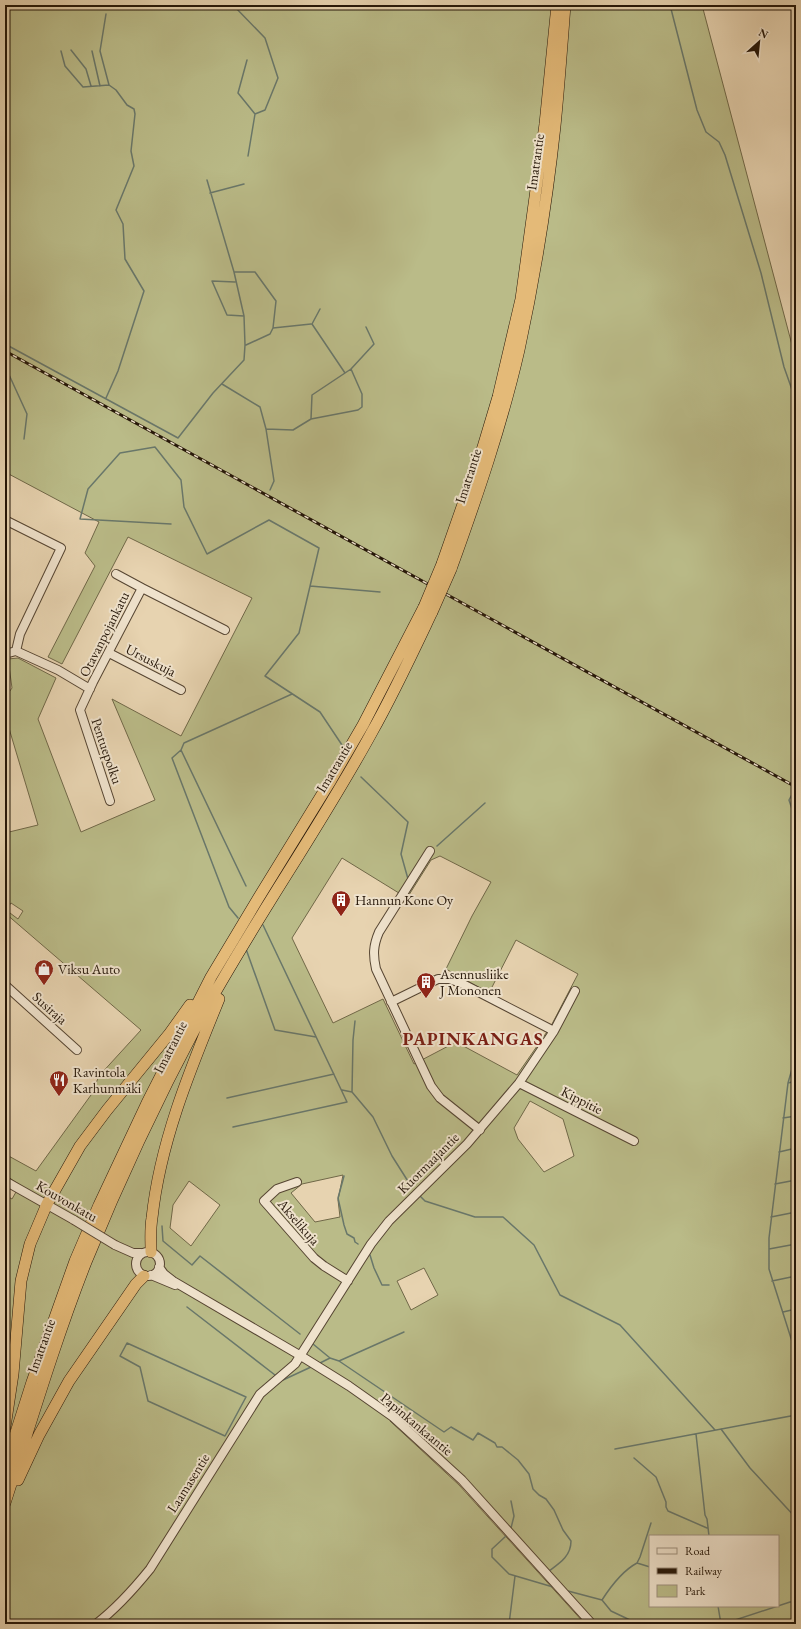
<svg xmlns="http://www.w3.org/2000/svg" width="801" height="1629" font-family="'EB Garamond',serif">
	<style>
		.green { fill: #babb88; stroke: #706848; fill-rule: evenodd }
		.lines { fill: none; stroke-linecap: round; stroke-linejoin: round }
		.stream { stroke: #69776a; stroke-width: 1.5 }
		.minor-casing { stroke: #564532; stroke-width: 10 }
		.highway-casing { stroke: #251608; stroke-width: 12 }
		.minor { stroke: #efe2cc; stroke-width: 8 }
		.highway { stroke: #e4ba78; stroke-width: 11 }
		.rail-casing { stroke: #251608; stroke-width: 3 }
		.rail { stroke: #efe2cc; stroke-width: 1.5; stroke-dasharray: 4.5; stroke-linecap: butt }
		.minor-bridge-casing { stroke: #564532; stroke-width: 10; stroke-linecap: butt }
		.highway-bridge-casing { stroke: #251608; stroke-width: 12; stroke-linecap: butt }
		.minor-bridge { stroke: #efe2cc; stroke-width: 8 }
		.highway-bridge { stroke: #e4ba78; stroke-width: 11 }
		.labels { text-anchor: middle; stroke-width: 4; stroke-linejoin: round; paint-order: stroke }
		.street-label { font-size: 14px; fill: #251608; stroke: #efe2cc }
		.poi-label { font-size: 14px; fill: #251608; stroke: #efe2cc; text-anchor: start }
		.district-label { font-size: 18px; font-weight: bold; letter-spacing: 1px; fill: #7a1f14; stroke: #efe2cc }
	</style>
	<rect width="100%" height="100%" fill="#e7d3b0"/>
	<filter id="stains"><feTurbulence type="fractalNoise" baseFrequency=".005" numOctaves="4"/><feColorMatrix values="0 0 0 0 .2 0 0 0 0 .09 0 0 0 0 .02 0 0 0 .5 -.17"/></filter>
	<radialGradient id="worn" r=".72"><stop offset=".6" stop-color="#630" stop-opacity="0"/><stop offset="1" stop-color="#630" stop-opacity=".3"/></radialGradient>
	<path class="green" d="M5 5H702L796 360V1624H597L464 1478 394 1416 390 1421 459 1485 585 1624H5V1195L12 1199 20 1185 5 1175V1154L36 1171 91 1095 99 1076 141 1030 5 913V833L38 825 5 715V698L12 688 8 659 18 658 56 678 38 719 81 832 155 800 112 699 181 736 252 598 128 537 62 664 48 657 95 566 85 553 99 522 5 472ZM440 856 491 882 472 916 446 969 489 993 516 940 578 974 551 1026 517 1075 456 1042 414 1064 383 999 333 1023 292 938 342 858 407 898 431 860ZM11 903 23 911 18 919 6 910ZM530 1101 563 1119 574 1156 544 1172 518 1139 514 1128ZM343 1175 338 1200 340 1217 315 1222 291 1193 302 1184ZM189 1181 220 1205 191 1246 170 1228 173 1205ZM424 1268 438 1295 411 1310 397 1281ZM650 1536H778V1606H650Z"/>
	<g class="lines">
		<path class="stream" d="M233 5 265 38 278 78 265 110 255 114
			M670 5 697 110 706 132 719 142 725 155 761 273 784 367 796 401
			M106 14 100 51 109 85
			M71 50 86 69 91 86
			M61 51 65 66 83 87 109 85 116 90 127 105 134 109 135 114 131 151 134 166 116 210 123 224 125 259 144 291 118 371 106 398
			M92 51 100 86
			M247 60 238 93 255 114 248 156
			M210 193 244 184
			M234 272H255L276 301 273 328 270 334 246 345
			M235 282 212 281 227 315 244 316
			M312 324 345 373
			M312 324 320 309
			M273 328 311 324
			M5 344 178 438 213 393 244 360 245 345 244 316 234 272 207 180
			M5 366 27 414 24 439
			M222 384 260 407 266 429 274 481 270 490
			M311 419 312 395 351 369 374 344 366 327
			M266 429 293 430 311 419 358 410 362 407V394L351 369
			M171 524 80 519 88 489 120 453 155 447 181 480 184 507 207 554 269 520 319 548 299 633 265 676 320 712 344 748
			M310 586 380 592
			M181 750 246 886
			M361 777 408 822 401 854 408 879
			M795 789 789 800 794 815 796 835
			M437 846 485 803
			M238 918 229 907 172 758 181 750 184 743 292 694
			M246 949 275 1030 316 1037
			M796 1055 788 1083 769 1238V1269L796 1354
			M788 1083 796 1081
			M342 1090 352 1092 373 1117 392 1156 411 1186
			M352 1092 353 1040 355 1021
			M227 1098 334 1074
			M783 1118 796 1116
			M233 1127 347 1102 263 925
			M779 1152 796 1148
			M344 1176 338 1198 344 1225 347 1234 354 1238 355 1242 358 1244
			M775 1184 796 1180
			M420 1196 425 1201 475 1217H503L534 1245 560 1295 620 1325 715 1430
			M771 1217 796 1212
			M162 1226 163 1241 192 1265 200 1256 300 1334
			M769 1249 796 1244
			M370 1255 374 1268 382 1285H389
			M772 1281 796 1276
			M187 1307 275 1375
			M783 1312 796 1309
			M792 1340 796 1339
			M127 1343 246 1397 225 1436 148 1401 140 1367 120 1356Z
			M313 1344 330 1358 339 1361 444 1432 451 1427 473 1440 478 1433 495 1443 497 1447H502L518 1460 529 1474 533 1489 539 1495 546 1499 554 1510 563 1530 571 1541C571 1556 560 1563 549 1571
			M339 1361 404 1332
			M320 1363 330 1358
			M283 1380 311 1367
			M721 1429 750 1468 796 1518
			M696 1434 705 1515 707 1519 709 1536
			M615 1449 796 1415
			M634 1458 656 1477 666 1502V1507L668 1511 707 1528
			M511 1501 514 1516 511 1528
			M506 1536 492 1549V1557L509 1574 553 1587
			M637 1563 640 1557 651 1523
			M568 1591 602 1600 611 1611 630 1620 636 1624
			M602 1600C611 1586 622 1571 637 1563L650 1567
			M718 1606 721 1624
			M509 1624 515 1576
			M723 1624 790 1602H796"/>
		<defs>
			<path id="minor" d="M5 520 61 548 20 634 16 651
				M116 574 142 588
				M109 653 181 690
				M5 654 16 651 58 670 90 689
				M110 801 80 710 93 682 142 588 225 630
				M430 851 379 932C373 946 373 955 376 969L431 1086 440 1098 480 1130
				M5 985 77 1050
				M391 1002 438 979H449L461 983 554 1031
				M519 1083 634 1141
				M5 1181 74 1220
				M297 1182 277 1189 264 1201 314 1258 324 1266 348 1281
				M115 1245 133 1253H141
				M136 1264a12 12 0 1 1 24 0a12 12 0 1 1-24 0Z
				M159 1267 164 1274 173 1281 301 1356 349 1386 393 1417 462 1480 592 1624
				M151 1275 175 1285
				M96 1624C117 1608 133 1590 150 1569L260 1394 295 1364 371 1244 389 1221 467 1144 519 1083 554 1031 575 991"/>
			<path id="highway" d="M442 564 483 447 498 397 521 299 545 124 557 5
				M451 569C477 497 502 424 519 350 535 276 547 201 555 126 559 86 562 45 565 5
				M151 1252C151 1241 150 1229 152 1218 160 1142 190 1070 219 999
				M5 1427 13 1374 21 1281 30 1244 36 1230 47 1204 80 1146 107 1110 170 1033 190 1005
				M5 1467 32 1382 75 1261 99 1205 147 1103 211 977 259 897 331 780 363 725 424 607
				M18 1480 39 1435 69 1381 136 1284 144 1276
				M5 1503C31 1422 55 1341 86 1262 119 1181 157 1100 198 1023 252 923 318 831 372 732 394 693 413 652 432 612"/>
		</defs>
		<use href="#minor" class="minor-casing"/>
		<use href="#highway" class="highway-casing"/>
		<use href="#minor" class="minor"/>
		<use href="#highway" class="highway"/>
		<defs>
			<path id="rail" d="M5 351 796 787"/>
		</defs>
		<use href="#rail" class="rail-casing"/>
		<use href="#rail" class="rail"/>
		<defs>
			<path id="minor-bridge" d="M74 1220 115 1245"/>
			<path id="highway-bridge" d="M424 607 442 564
				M432 612 451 569"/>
		</defs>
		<use href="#minor-bridge" class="minor-bridge-casing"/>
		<use href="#highway-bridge" class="highway-bridge-casing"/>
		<use href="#minor-bridge" class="minor-bridge"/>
		<use href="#highway-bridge" class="highway-bridge"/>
	</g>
	<defs>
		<symbol id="building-pin" viewBox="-11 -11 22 30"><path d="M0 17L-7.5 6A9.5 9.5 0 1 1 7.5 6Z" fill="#8f2418" stroke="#efe2cc"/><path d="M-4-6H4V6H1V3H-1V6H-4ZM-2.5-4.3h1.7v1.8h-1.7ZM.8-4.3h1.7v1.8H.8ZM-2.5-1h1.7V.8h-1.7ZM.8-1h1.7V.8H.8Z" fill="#fff"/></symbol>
		<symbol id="shop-pin" viewBox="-11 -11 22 30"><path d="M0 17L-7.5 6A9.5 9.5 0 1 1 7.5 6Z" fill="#8f2418" stroke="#efe2cc"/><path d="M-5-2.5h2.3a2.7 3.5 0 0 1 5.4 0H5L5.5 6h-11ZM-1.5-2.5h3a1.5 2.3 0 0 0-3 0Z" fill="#fff"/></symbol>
		<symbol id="restaurant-pin" viewBox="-11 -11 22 30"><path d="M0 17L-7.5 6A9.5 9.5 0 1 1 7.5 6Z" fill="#8f2418" stroke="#efe2cc"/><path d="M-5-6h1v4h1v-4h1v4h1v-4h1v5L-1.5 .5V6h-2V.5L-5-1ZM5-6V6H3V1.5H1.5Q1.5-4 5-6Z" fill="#fff"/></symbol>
	</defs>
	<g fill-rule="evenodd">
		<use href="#building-pin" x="330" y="889" width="22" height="30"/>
		<use href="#shop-pin" x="33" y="958" width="22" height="30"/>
		<use href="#building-pin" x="415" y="971" width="22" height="30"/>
		<use href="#restaurant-pin" x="48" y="1069" width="22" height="30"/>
	</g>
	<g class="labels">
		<g class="street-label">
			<text transform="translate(535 162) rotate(-82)" y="5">Imatrantie</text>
			<text transform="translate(468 476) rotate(-72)" y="5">Imatrantie</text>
			<text transform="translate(104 634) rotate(-63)" y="5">Otavanpojankatu</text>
			<text transform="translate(151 660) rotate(27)" y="5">Ursuskuja</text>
			<text transform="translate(107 751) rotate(71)" y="5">Pentuepolku</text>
			<text transform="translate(334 767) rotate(-59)" y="5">Imatrantie</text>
			<text transform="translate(50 1008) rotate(42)" y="5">Susiraja</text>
			<text transform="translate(170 1047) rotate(-63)" y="5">Imatrantie</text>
			<text transform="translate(582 1100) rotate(27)" y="5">Kippitie</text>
			<text transform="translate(428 1163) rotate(-45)" y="5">Kuormaajantie</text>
			<text transform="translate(67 1201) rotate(30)" y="5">Kouvonkatu</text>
			<text transform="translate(299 1222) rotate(49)" y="5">Akselikuja</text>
			<text transform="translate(41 1346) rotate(-70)" y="5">Imatrantie</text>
			<text transform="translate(417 1424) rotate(40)" y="5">Papinkankaantie</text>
			<text transform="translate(188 1483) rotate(-58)" y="5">Laamasentie</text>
		</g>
		<g class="poi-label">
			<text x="355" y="905">Hannun Kone Oy</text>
			<text x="58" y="974">Viksu Auto</text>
			<text x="440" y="979">Asennusliike<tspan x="440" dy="16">J Mononen</tspan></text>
			<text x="73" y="1077">Ravintola<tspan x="73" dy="16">Karhunmäki</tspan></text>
		</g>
		<g class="district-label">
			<text x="473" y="1045">PAPINKANGAS</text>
		</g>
	</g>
	<rect width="801" height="1629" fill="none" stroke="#e7d3b0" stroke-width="20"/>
	<rect x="6" y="6" width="789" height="1617" fill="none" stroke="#251608" stroke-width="2"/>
	<rect x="10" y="10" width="781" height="1609" fill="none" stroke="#251608"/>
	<rect x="649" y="1535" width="130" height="72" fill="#efe2cc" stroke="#9e907e"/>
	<rect x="657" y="1548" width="20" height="6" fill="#efe2cc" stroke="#9e907e"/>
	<text x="685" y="1555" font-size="12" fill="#251608">Road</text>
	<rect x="657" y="1568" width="20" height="6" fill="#251608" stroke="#9e907e"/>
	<text x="685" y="1575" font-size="12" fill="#251608">Railway</text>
	<rect x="657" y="1585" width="20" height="12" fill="#babb88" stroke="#9e907e"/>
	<text x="685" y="1595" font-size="12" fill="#251608">Park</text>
	<g transform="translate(759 42) rotate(27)" stroke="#efe2cc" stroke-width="3" paint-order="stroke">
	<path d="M0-3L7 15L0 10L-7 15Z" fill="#251608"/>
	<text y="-6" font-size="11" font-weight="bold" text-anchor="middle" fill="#251608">N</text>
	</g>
	<rect width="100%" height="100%" filter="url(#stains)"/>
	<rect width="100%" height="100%" fill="url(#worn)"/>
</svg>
